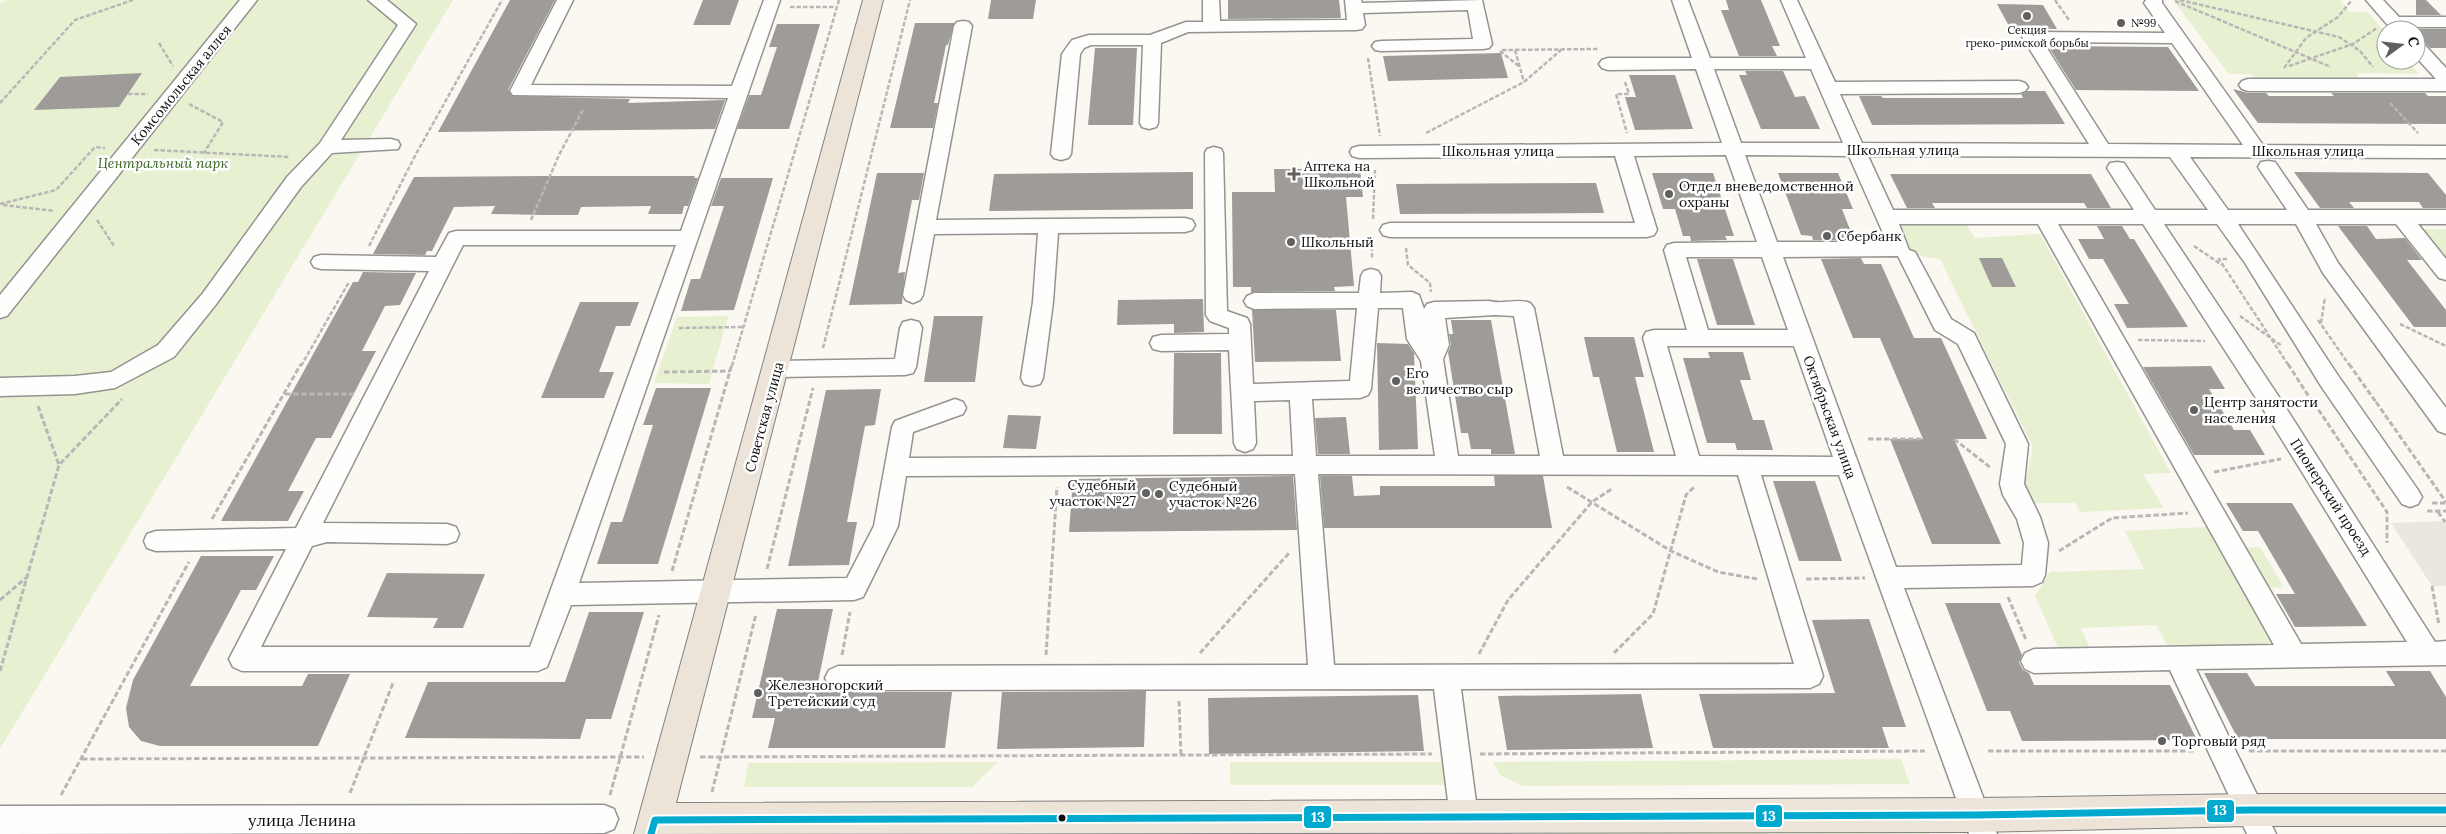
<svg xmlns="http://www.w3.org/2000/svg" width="2446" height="834" font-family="Lora,serif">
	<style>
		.green { fill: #e8f0d2 }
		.plaza { fill: #ebe6de }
		.building { fill: #9e9b98 }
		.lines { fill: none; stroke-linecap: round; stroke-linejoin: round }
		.minor-casing { stroke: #959391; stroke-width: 3 }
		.major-casing { stroke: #82817e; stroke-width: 2 }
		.path-far1 { stroke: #b8b7b6; stroke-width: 2.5; stroke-dasharray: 4.5 2; stroke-linecap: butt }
		.path { stroke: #b8b7b6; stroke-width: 3; stroke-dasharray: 5.5 2.5; stroke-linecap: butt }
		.minor { fill: #fefefd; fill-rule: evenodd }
		.major { fill: #ece4d9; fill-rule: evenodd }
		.bus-1-casing { stroke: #fff; stroke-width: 11 }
		.bus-1 { stroke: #00a9ce; stroke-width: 7 }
		.poi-dot { fill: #61605e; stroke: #fff; stroke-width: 2 }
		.bus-dot { fill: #0e0e0e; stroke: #fff; stroke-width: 2 }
		.labels { text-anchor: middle; stroke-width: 5; stroke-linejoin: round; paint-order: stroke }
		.far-poi-label { font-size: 11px; fill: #0e0e0e; stroke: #fff; text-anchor: start }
		.street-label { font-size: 14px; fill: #0e0e0e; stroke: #fff }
		.park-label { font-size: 14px; font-style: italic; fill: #38651e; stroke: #fff }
		.poi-label { font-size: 14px; fill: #0e0e0e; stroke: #fff; text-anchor: start }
		.near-street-label { font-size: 16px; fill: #0e0e0e; stroke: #fff }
		.line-badge { stroke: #fff; stroke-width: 2 }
		.badge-label { font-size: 14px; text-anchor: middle; font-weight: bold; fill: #fff }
	</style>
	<rect width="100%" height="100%" fill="#fbf8f2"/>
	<path class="green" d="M5 0H453L0 749V4Z
		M2173 0H2340L2350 12H2368L2386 34V60H2407L2419 74 2358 73V80H2255L2251 74H2229Z
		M1965 222 1975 238 2040 234 2171 473 2143 474 2164 508 2080 512 2075 503H2031L2024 489 2033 447 1940 259C1907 255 1909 254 1896 223Z
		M2416 229H2446V266Z
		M728 316 709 384 654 383 677 317Z
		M2207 527 2272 643 2168 647 2156 625 2081 628 2091 651 2059 650 2035 596 2050 572 2144 569 2125 531Z
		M2260 547 2284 587 2261 588 2238 548Z
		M1901 759 1910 784 1523 786 1500 775 1493 762Z
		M998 762 972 787H744L748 763Z
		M1230 762H1448L1451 785H1230Z
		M1521 827 1927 829 1929 834H1522Z"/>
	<path class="plaza" d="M2446 521V586H2432L2391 523Z"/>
	<path class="building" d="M510 0H555L508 90 512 96 630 99 628 103 725 100 715 129 438 132Z
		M703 0H739L730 25H693Z
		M991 0H1036L1033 19H988Z
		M1228 0H1339L1341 18 1228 19Z
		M1726 0H1761L1780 46H1772L1777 56H1739L1721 10H1729Z
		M2416 0H2426L2441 15H2416Z
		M1997 4 2043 5 2057 29 2010 28Z
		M915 23H954L948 45H946L934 103H938L933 128H890Z
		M777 24H820L789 129H737L749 95H761L777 47H769Z
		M2416 29H2446V48H2430L2423 41 2416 39Z
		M2048 46 2168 47 2199 91 2076 90Z
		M1095 48H1137L1133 125H1088Z
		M1501 53 1508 78 1388 81 1383 56Z
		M1745 71H1783L1795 97 1805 96 1820 129H1761L1739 75H1747Z
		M142 73 119 107 34 110 60 77Z
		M1629 75H1675L1693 129 1635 130 1625 97H1636Z
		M2233 89 2248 93H2266L2269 96H2334L2331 93H2425L2428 96H2446V124L2258 123Z
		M2027 91H2045L2065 124 1872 125 1859 96H1881L1883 98H2023L2021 94Z
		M1274 169H1360L1363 197H1346L1354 286 1334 287 1335 291 1251 292V287H1233L1232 192H1275Z
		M1193 172V209L989 211 994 174Z
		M2294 172 2428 173 2446 195V208H2423L2419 202H2349L2354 208H2320Z
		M877 173H924L919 200H912L898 273 905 272 902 304 849 305Z
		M1652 173H1713L1734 236H1725L1727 240 1691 241 1690 236H1683L1675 209H1663Z
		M1778 173H1838L1853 209H1842L1854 240H1813L1812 236 1801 235Z
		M1890 174H2091L2111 208H2087L2084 203H1932L1935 208H1907Z
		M542 176H695L694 178H698L688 206H684L682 214H648L651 206 581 207 578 215H544L491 214 495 206 454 207 432 251H427L425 255 373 254 414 177Z
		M721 178H773L734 310 681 311 691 279H700L724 206H711Z
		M1596 183 1604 213 1400 214 1396 184Z
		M2097 226H2122L2130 239H2134L2188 327 2127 328 2114 304H2129L2103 259H2089L2078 239H2104Z
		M2338 226H2367L2376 239 2405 238 2422 260H2407L2446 310V327H2414Z
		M1861 258 1864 264H1881L1914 338H1941L1987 439H1954L2001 544H1932L1890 439H1923L1880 338H1853L1821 259Z
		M1979 258H2002L2016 287H1992Z
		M1697 259H1733L1755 325H1717Z
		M363 272 416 273 400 305 385 306 362 351H376L363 376 331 438H316L288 491H304L288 521H221L353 282H358Z
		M1203 299 1204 332 1174 333V324L1117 325 1118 300Z
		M580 302H639L630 326H616L599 372H614L604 398H541Z
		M1252 310H1336L1341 361 1255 362Z
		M934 316H983L975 382H924Z
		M1451 320H1491L1515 454H1491V449H1471L1468 433H1461L1448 352 1451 345 1449 334H1453Z
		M1584 337H1634L1644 377H1635L1654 452H1617L1599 377H1593Z
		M1377 343 1408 344 1414 353 1418 449 1379 450Z
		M1708 352H1743L1751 380H1740L1753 420H1764L1773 450H1737L1735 443H1707L1683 358H1710Z
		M1174 353H1221L1222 434H1173Z
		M2211 366 2225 389H2209L2234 430H2250L2265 455H2194L2143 367Z
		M656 388H711L658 564H597L611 522H622L653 425H643Z
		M881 389 875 425 865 426 847 522H857L849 565 788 566 826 390Z
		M1008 415 1041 416 1036 449 1003 448Z
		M1346 417 1350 454H1318L1315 418Z
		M1293 476 1297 530 1069 532 1073 479Z
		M1320 476H1352L1354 496 1380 495V486H1495L1494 476H1543L1552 528H1324Z
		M1773 481H1815L1842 561H1799Z
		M2226 503H2292L2367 626 2295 627 2276 594H2295L2258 531H2243Z
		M201 556H274L256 590H241L190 686H302L308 674H350L318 746H160L141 741 129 727 126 708 133 680Z
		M387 573 485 574 463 628H433L438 618 367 617Z
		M1945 603H2000L2022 655 2019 662 2023 670 2029 673 2034 685H2170L2197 740 2022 741 2010 711H1987Z
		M777 609H833L816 692H952L945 748H768L775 718H752Z
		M589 612H644L611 719H586L580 739 405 738 428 682H565Z
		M1869 619 1906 727H1882L1889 748H1713L1699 694 1835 693 1812 620Z
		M2386 671H2430L2446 697V739H2238L2204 673H2247L2255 686H2395Z
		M1146 691 1144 747 997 749 1002 692Z
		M1641 694 1653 748 1507 750 1498 696Z
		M1418 695 1424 751 1209 754 1208 698Z"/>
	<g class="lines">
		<defs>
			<path id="minor" d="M240 0H257L7 316 0 318V295Z
				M368 0H387L416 24 341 140 391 139 398 141 400 145 398 149 332 153 301 187 217 303 174 357 115 388 75 394 0 396V378L75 376 111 372 158 345 203 293 287 177 320 143 398 25Z
				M557 0H573L531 85 732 86 764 0H780L579 583 847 578 874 526 892 427 895 421 955 399 963 402 966 408 963 414 913 432 909 458 1293 456 1290 400 1254 401 1256 443 1253 449 1245 452 1237 449 1234 443 1229 350 1161 351 1153 349 1150 343 1153 337 1161 335 1229 334V328L1210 321 1206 315 1205 153 1207 149 1214 147 1221 149 1223 153 1227 311 1247 318 1250 324 1253 384 1350 381 1357 308 1254 309 1247 306 1244 301 1247 296 1254 293H1359L1361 276 1364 271 1371 269 1378 271 1381 276 1380 293 1412 292 1419 295 1424 309 1427 304 1434 302 1489 301C1502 305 1517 298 1530 303L1534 308 1563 456H1676L1643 338 1646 332 1654 330H1687L1664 250 1667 245 1674 243 1757 242 1726 155 1634 156 1657 230 1654 235 1647 237H1390L1383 235 1380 230 1383 225 1390 223H1635L1615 156 1359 158 1352 156 1350 152 1352 148 1359 146 1722 143 1696 69 1608 70 1602 68 1599 64 1602 60 1608 58H1692L1672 0H1688L1710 58H1806L1781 0H1797L1835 82 2019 81 2025 83 2028 87 2025 91 2019 93 1840 94 1862 143 2089 144 2022 37 2025 33 2031 32 2165 33 2144 3 2146 0H2162V3L2263 145 2446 146V158L2190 157 2228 210H2287L2258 167 2261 162 2268 161 2275 162 2308 210H2446V224H2418L2446 259V280L2439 278 2396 224H2316L2338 263 2446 408V434L2438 431 2323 273 2296 224H2238L2337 374 2418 490 2422 497 2418 504 2410 507 2402 504 2321 386 2245 263 2217 224H2164L2279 397 2435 642 2446 641V665L2196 669 2276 834H2247L2170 670 2034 673 2025 669 2021 661 2025 653 2034 649 2274 645 2038 224H1899L1909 250 1915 252 1951 319 1974 333 2028 444 2024 484 2040 517 2048 543 2045 575 2042 582 2033 586 1904 588 1997 834H1969L1839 475H1761L1823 676 1819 684 1810 688 1461 689 1478 817 1474 827 1464 831 1454 827 1450 817 1434 689 838 690 829 686 825 678 829 670 838 666 1308 665 1295 474 906 476 898 526 863 597 854 600 571 605 547 667 538 671H242L233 667 229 659 286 549 156 551 147 548 144 541 147 534 156 531 296 528 429 271 321 269 314 267 311 262 314 257 321 255 436 257 449 233 456 231H681L728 98 513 95 510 91ZM2043 42 2172 43 2243 145 2108 144ZM1714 69H1811L1843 143H1741ZM1745 155 1849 156 1887 242H1777ZM1868 156 2170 157 2208 210H2155L2124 163 2117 162 2110 163 2107 168 2134 210H1893ZM2058 224H2143L2263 409 2407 642 2301 644ZM463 245H676L530 647H261L312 546 327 542 447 544 456 541 459 534 456 527 447 524 323 523ZM1898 256 1935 330 1958 344 2006 444 2000 484 2003 495 2017 519 2024 543 2022 565 1896 567 1783 257ZM1686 257H1762L1788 330H1708ZM1378 308H1403L1407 339 1421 361 1435 456H1316L1312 399 1360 398 1368 395 1371 389ZM1495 315 1514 316 1540 456H1458L1443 359 1449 345 1445 318ZM1667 346H1794L1833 457 1699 456ZM1318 474 1738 475 1794 664 1334 665Z
				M1203 0H1219L1220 21 1347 20 1345 0H1361L1362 3 1482 0 1492 44 1489 48 1483 49 1381 51 1375 50 1372 46 1375 42 1381 41 1473 39 1468 10 1363 13 1365 25 1362 29 1356 30 1188 32 1161 43 1158 123 1156 127 1149 129 1142 127 1140 123 1143 45H1091L1084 48 1080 54 1071 154 1068 158 1061 160 1054 158 1051 154 1062 54 1072 40 1089 35H1150L1186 22H1203Z
				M2366 0H2383L2399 17H2446V27H2408L2410 30H2392Z
				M963 21 969 22 972 26 936 220 1185 218 1192 220 1195 225 1192 230 1185 232 1058 233 1053 302 1043 378 1040 384 1032 386 1024 384 1021 378 1033 302 1038 233 934 234 923 295 920 300 913 303 906 300 903 295 954 26 957 22Z
				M2416 41 2422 42 2446 68V91H2248L2242 89 2239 85 2242 81 2248 79H2436L2416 57Z
				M911 320 919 322 922 328 916 367 913 373 905 375 777 377 769 375 766 369 769 363 777 361 895 359 900 328 903 322Z
				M604 805 614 809 618 819 614 829 604 833 0 834V806Z"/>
			<path id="major" d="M863 0H883L676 803 1976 798 2250 794H2446V826H2250L1976 832 634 834Z"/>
		</defs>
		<use href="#minor" class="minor-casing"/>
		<use href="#major" class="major-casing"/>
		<path class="path-far1" d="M2055 0 2069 20
			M2180 0 2339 37 2360 51 2373 67
			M2175 1 2331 67
			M790 7H837
			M159 43 173 66
			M1502 50 1598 49
			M1515 50 1524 82
			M1500 51 1520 67
			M1368 58 1380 136
			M2289 66 2353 44 2377 28
			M2284 68 2306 38 2338 17 2352 0
			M1625 82 1629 94H1616L1627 133
			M128 94H148
			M0 103 75 20 133 0
			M2390 103 2418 133
			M189 104 223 122 204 153
			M1426 133 1524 82 1561 50
			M154 150 290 157
			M0 204 56 190 95 147 105 148
			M3 205 54 211
			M1373 219 1375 170
			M97 220 114 246
			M531 220 559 155 584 108
			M1372 240V258
			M369 246 416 154 502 0
			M2194 246 2222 265
			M1406 248 1408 265 1430 283 1431 292
			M2227 259H2219L2289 366
			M2240 316 2282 346
			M2318 320 2350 366
			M2321 323 2325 297
			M2400 324 2446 346
			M679 328 743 327
			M2138 340 2205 341
			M823 348 910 0
			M301 366 349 282
			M732 366 839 0"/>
		<path class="path" d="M2288 364 2313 403
			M2349 364 2376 402
			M664 372 730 371
			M285 394H354
			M2376 402 2446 502
			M2296 403H2312
			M2314 403 2387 512V543
			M38 406 59 465
			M1868 439H1923
			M1954 439 1991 468
			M2214 472 2281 459
			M1567 487 1671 551 1718 572 1757 579
			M2432 503H2446
			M2427 511H2446
			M2438 512 2445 522
			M212 519 301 364
			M2059 551 2112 518 2188 513
			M767 569 813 388
			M672 571 732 364
			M1806 579 1865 578
			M2432 586 2439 625
			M2008 597 2026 640
			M0 600 27 577
			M1200 653 1289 553
			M1614 653 1653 614 1686 495 1695 486
			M1479 654 1508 600 1592 502 1613 488
			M842 655 850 612
			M1046 655 1057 487
			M0 671 59 465 122 399
			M1179 701 1181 755
			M1988 751H2195
			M2249 751H2446
			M1480 754 1925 751
			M700 757 1432 754
			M82 759 644 757
			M712 792 756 614
			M350 793 393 683
			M61 795 189 562
			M610 795 659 615"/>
		<use href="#minor" class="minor"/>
		<use href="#major" class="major"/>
		<defs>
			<path id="bus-1" d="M651 834 655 820 1976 815 2250 810H2446"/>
		</defs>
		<use href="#bus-1" class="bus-1-casing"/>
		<use href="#bus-1" class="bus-1"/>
	</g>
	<g class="poi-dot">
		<circle cx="2027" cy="16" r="5"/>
		<circle cx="2121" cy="23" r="5"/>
		<path d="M1291.5 166.5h5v5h5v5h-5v5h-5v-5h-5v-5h5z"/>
		<circle cx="1669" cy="194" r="5"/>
		<circle cx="1827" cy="236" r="5"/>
		<circle cx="1291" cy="242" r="5"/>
		<circle cx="1396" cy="381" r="5"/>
		<circle cx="2194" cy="410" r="5"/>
		<circle cx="1146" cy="493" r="5"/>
		<circle cx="1159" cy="494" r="5"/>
		<circle cx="758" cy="693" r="5"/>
		<circle cx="2162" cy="741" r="5"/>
	</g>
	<circle class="bus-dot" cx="1062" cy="818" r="4.5"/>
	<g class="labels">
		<g class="far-poi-label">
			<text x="2131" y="27">№99</text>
			<text x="2027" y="34" text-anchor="middle">Секция<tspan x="2027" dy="13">греко-римской борьбы</tspan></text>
		</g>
		<g class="street-label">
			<text transform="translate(181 85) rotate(-51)" y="5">Комсомольская аллея</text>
			<text x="1903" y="155">Школьная улица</text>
			<text x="1498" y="156">Школьная улица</text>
			<text x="2308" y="156">Школьная улица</text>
			<text transform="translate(764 417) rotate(-75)" y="5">Советская улица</text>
			<text transform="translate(1830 417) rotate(70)" y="5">Октябрьская улица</text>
			<text transform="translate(2331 497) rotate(57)" y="5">Пионерский проезд</text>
		</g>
		<g class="park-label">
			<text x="163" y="168">Центральный парк</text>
		</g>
		<g class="poi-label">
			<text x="1304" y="171">Аптека на<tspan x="1304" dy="16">Школьной</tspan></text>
			<text x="1679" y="191">Отдел вневедомственной<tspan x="1679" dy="16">охраны</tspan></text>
			<text x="1837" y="241">Сбербанк</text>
			<text x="1301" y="247">Школьный</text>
			<text x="1406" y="378">Его<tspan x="1406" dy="16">величество сыр</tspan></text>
			<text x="2204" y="407">Центр занятости<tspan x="2204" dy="16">населения</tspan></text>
			<text x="1136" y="490" text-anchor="end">Судебный<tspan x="1136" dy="16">участок №27</tspan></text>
			<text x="1169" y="491">Судебный<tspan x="1169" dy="16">участок №26</tspan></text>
			<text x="768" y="690">Железногорский<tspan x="768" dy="16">Третейский суд</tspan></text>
			<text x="2172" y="746">Торговый ряд</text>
		</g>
		<g class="near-street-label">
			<text x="302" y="826">улица Ленина</text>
		</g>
	</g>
	<g class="line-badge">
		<rect x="2206" y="799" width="29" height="24" rx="5" fill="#00a9ce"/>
		<rect x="1755" y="804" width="28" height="24" rx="5" fill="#00a9ce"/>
		<rect x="1303" y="805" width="29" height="24" rx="5" fill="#00a9ce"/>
	</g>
	<g class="badge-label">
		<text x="2220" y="815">13</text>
		<text x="1769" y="821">13</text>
		<text x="1318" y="822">13</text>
	</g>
	<g transform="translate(2401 45) rotate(75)"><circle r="24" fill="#ffffff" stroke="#9f9f9f"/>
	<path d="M0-4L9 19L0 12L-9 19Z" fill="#61605e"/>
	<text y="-8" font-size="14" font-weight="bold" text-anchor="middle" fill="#0e0e0e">С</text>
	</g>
</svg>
